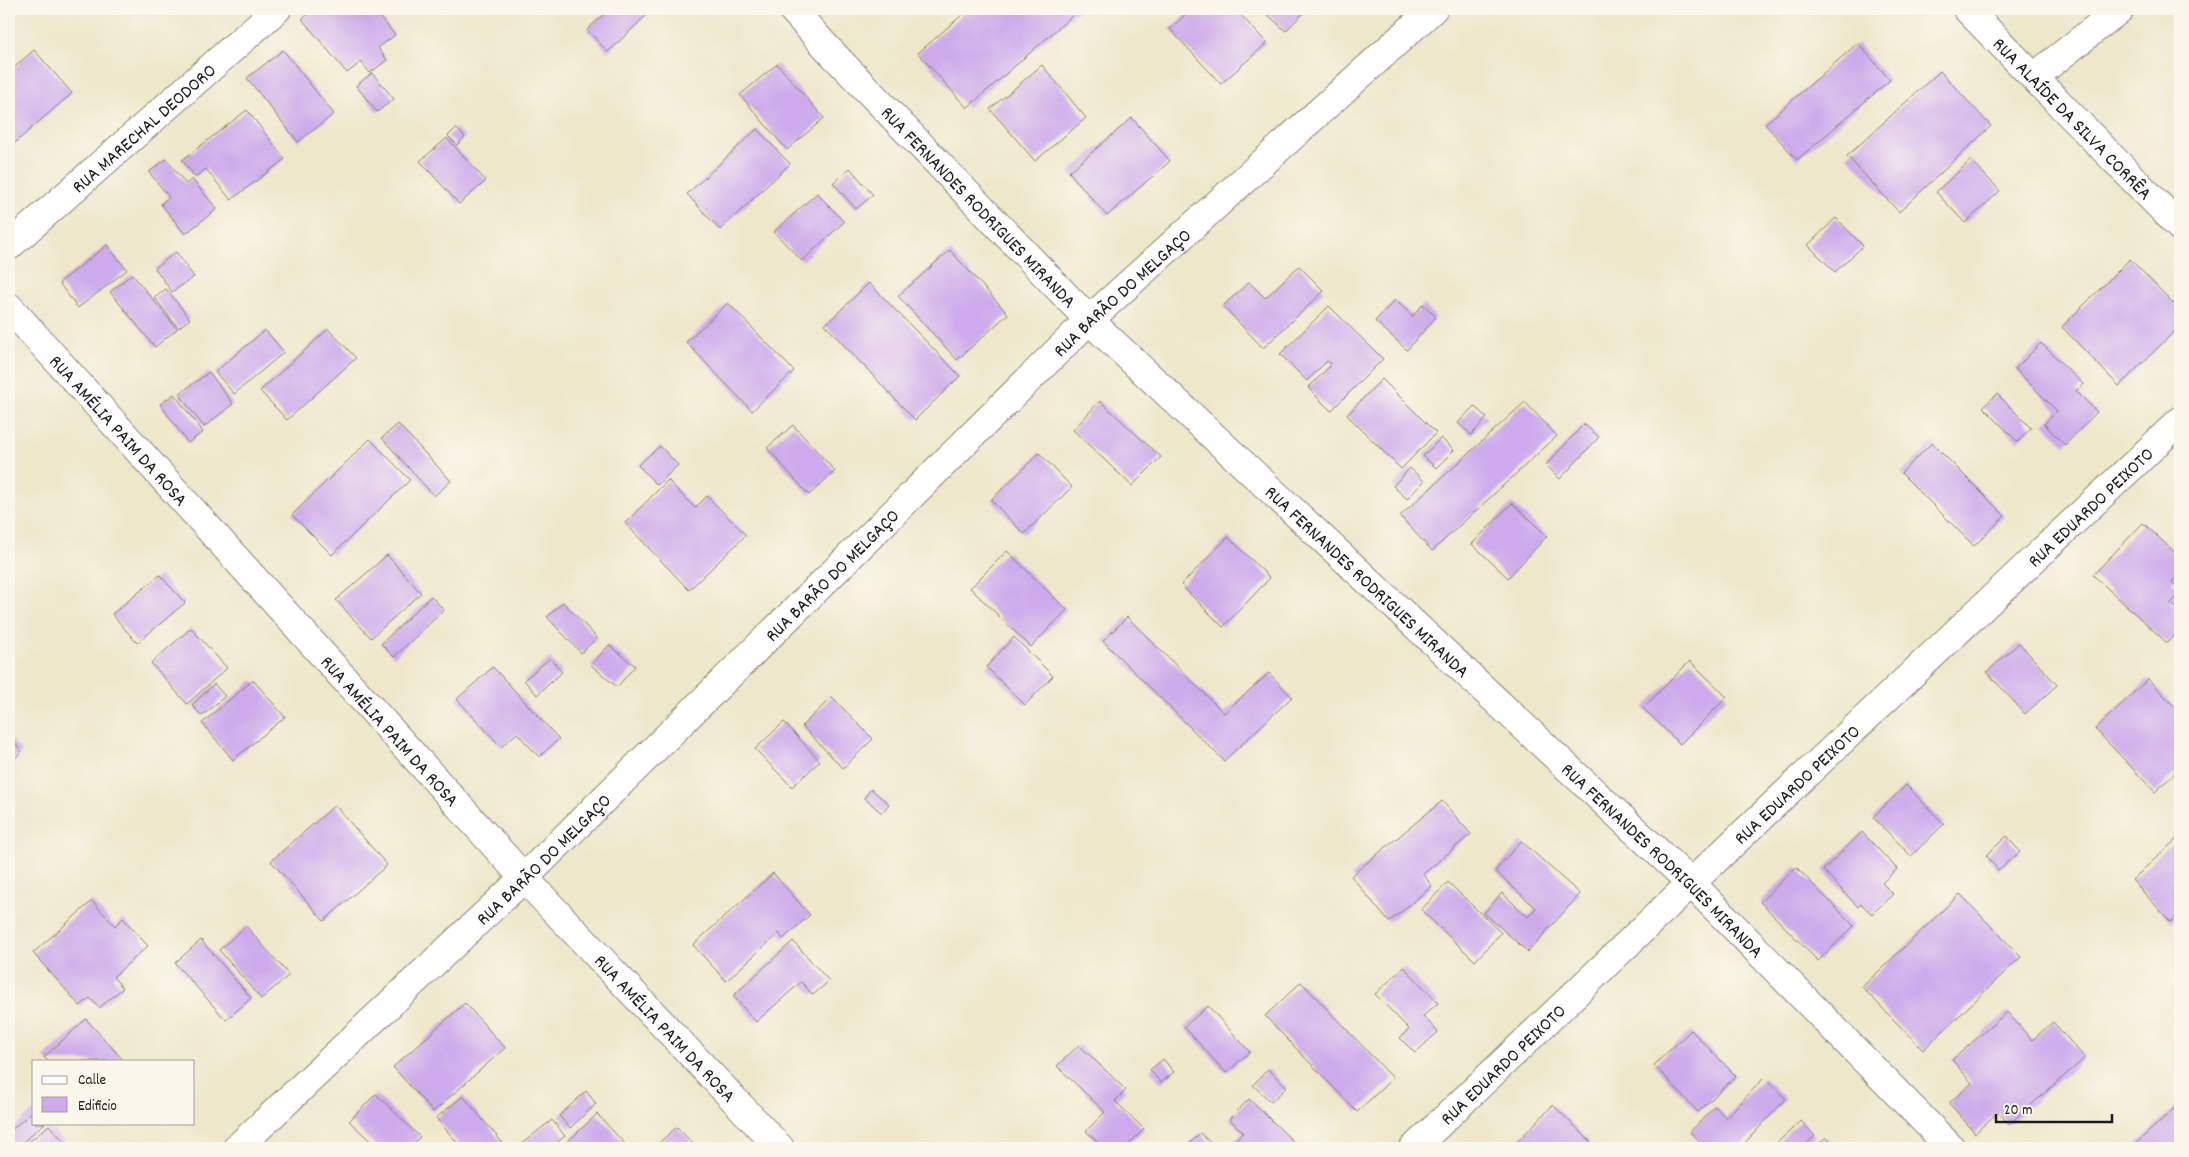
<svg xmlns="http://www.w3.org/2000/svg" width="2189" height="1157" font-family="Dekko,sans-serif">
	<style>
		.building { fill: #ccaaeb }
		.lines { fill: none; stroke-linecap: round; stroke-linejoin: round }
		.minor-casing { stroke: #858273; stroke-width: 30 }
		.minor { stroke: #fff; stroke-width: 28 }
		.labels { text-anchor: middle; stroke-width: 4; stroke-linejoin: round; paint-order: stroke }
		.street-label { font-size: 19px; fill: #1c1c1c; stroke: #fbf7ec }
	</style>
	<rect width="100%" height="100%" fill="#fbf7ec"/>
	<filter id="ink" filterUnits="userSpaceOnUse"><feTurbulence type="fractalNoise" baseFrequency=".02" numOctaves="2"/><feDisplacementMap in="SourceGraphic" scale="10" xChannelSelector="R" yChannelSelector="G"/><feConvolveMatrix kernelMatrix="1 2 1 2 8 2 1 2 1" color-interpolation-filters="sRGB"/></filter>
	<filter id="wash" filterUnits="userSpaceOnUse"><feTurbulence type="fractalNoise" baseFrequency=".0096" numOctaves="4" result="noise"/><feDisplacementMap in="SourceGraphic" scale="20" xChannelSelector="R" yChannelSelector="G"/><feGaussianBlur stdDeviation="1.12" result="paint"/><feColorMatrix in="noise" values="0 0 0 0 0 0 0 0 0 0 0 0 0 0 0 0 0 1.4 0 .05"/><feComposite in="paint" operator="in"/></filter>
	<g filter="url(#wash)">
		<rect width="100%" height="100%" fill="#eee7ca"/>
		<g id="blocks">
			<path class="building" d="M315 9H381L376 12 395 35 378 48 387 60 370 73 361 62 347 73 302 19Z
				M609 9H653L608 52 587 30Z
				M969 9H1080L967 108 918 53Z
				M1191 9H1235L1267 43 1221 84 1170 29Z
				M1261 9H1307L1286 31Z
				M9 35 14 37 9 55Z
				M1858 43 1890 80 1797 160 1765 124Z
				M34 50 72 93 9 148V72Z
				M283 50 334 114 298 142 247 78Z
				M777 64 824 118 787 150 740 95Z
				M1042 65 1086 118 1035 161 990 109Z
				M1940 71 1991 126 1899 212 1847 156Z
				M372 73 394 99 377 112 356 86Z
				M247 110 285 159 231 200 206 169 195 177 182 160Z
				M1132 118 1170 161 1107 216 1069 172Z
				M456 128 465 137 457 145 448 136Z
				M757 129 790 164 720 230 687 194Z
				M447 138 486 181 459 204 420 161Z
				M166 159 186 184 192 179 217 209 185 234 161 204 169 197 149 172Z
				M1971 160 2000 191 1965 223 1936 192Z
				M850 168 873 195 856 209 833 183Z
				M817 193 844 222 802 261 774 232Z
				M1836 218 1863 246 1835 272 1808 245Z
				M107 245 127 270 78 308 59 283Z
				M950 250 1008 314 957 360 898 296Z
				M176 252 194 277 172 292 155 268Z
				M2130 259 2180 310V326L2119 386 2062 327Z
				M1299 266 1324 291 1263 348 1223 306 1249 282 1265 298Z
				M132 274 177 329 155 347 110 292Z
				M869 283 960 376 915 420 825 325Z
				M166 289 190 319 178 328 154 297Z
				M1395 300 1413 316 1423 304 1436 317 1407 350 1375 321Z
				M728 303 794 371 752 411 686 342Z
				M1329 306 1383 359 1331 411 1308 388 1332 364 1327 361 1307 381 1280 354Z
				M328 329 356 358 287 420 260 391Z
				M265 330 284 352 234 394 215 372Z
				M2041 343 2083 384 2076 391 2097 412 2065 445 2044 424 2057 411 2015 369Z
				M209 372 233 404 204 427 179 394Z
				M1382 379 1436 433 1401 469 1347 415Z
				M174 394 203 432 188 443 160 404Z
				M1997 394 2031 428 2018 442 1983 407Z
				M1100 401 1161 457 1132 486 1073 430Z
				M1525 402 1557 436 1432 551 1400 516Z
				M1474 406 1487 418 1471 435 1458 423Z
				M398 424 451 481 434 496 382 438Z
				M1584 424 1599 437 1560 479 1546 465Z
				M793 425 835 471 809 495 767 448Z
				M1441 438 1454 450 1436 468 1423 456Z
				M370 439 410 480 332 555 292 515Z
				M1932 443 2005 516 1974 546 1901 473Z
				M660 446 678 465 657 485 638 465Z
				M1039 453 1072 487 1024 534 991 500Z
				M1410 468 1424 481 1407 499 1393 486Z
				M668 480 695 508 707 496 746 535 689 590 625 523Z
				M1512 503 1547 536 1508 578 1472 544Z
				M2143 523 2180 557V573L2172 582 2180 589V594L2171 603 2180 612V629L2167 643 2093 575Z
				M1228 537 1270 578 1223 627 1181 585Z
				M1007 551 1067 610 1031 647 970 588Z
				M387 555 421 593 371 638 336 600Z
				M160 575 185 603 137 643 112 614Z
				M431 596 444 610 394 657 381 644Z
				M563 602 597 638 581 653 547 617Z
				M1127 617 1224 713 1269 673 1292 697 1224 761 1103 641Z
				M191 628 227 668 187 704 151 663Z
				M1014 637 1053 676 1025 705 986 667Z
				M2019 643 2057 685 2025 714 1987 672Z
				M609 645 635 666 617 687 591 665Z
				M550 658 562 672 537 695 524 680Z
				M1690 661 1727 697 1680 744 1643 708Z
				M493 667 559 739 539 757 517 733 501 747 457 699Z
				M2148 679 2180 712V768L2155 792 2095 729Z
				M253 680 285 717 233 760 202 723Z
				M214 684 225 696 202 716 192 705Z
				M832 697 873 739 843 768 802 726Z
				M784 722 820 761 792 787 755 749Z
				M9 736 22 752 9 763Z
				M1906 785 1944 824 1911 856 1873 817Z
				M871 789 889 804 882 813 864 798Z
				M1442 801 1471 834 1423 874 1432 886 1389 922 1351 876Z
				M335 805 387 865 324 921 271 861Z
				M1862 832 1897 869 1882 883 1893 894 1872 914 1861 904 1858 907 1823 870Z
				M2007 836 2020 852 1998 870 1986 855Z
				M2180 836V913L2171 922 2132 880Z
				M1521 841 1580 894 1528 952 1484 913 1502 893 1528 917 1536 908 1495 871Z
				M1796 867 1854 926 1818 961 1760 902Z
				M773 873 810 915 783 939 779 933 726 981 693 945Z
				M1448 882 1501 933 1475 961 1421 910Z
				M1960 894 2021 957 1923 1050 1862 987Z
				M92 901 115 926 123 918 148 946 113 977 123 988 99 1008 90 998 80 1006 33 953Z
				M246 926 289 975 261 999 219 950Z
				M201 940 251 998 226 1020 175 963Z
				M793 941 829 981 813 995 801 982 756 1022 733 996Z
				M1404 967 1438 1003 1423 1016 1438 1032 1415 1053 1400 1038 1409 1029 1375 994Z
				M1301 982 1393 1078 1357 1112 1265 1016Z
				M465 1003 505 1048 433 1112 393 1067Z
				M1208 1006 1250 1052 1226 1073 1184 1027Z
				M2007 1012 2032 1040 2053 1022 2085 1058 2009 1124 1998 1112 1975 1133 1949 1103 1972 1083 1952 1060Z
				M86 1019 124 1061H48L44 1057Z
				M1691 1030 1736 1076 1698 1112 1654 1065Z
				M1079 1045 1126 1090 1115 1101 1144 1129 1125 1148H1104L1086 1131 1105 1112 1057 1066Z
				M1163 1059 1174 1072 1161 1083 1150 1070Z
				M1268 1069 1287 1087 1271 1102 1253 1085Z
				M1764 1078 1786 1099 1740 1148H1707L1690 1132 1715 1106 1726 1118Z
				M586 1091 596 1104 570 1128 559 1116Z
				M376 1094 420 1137 409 1148H378L349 1121Z
				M463 1096 507 1148H462L436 1118Z
				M1249 1099 1296 1144 1293 1148H1232L1230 1146 1243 1132 1229 1119Z
				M2180 1103V1148H2131Z
				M1553 1105 1591 1142 1585 1148H1511Z
				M34 1110V1123H45L16 1148H9V1132Z
				M597 1114 629 1148H561Z
				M552 1120 565 1136 550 1148H516Z
				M1801 1121 1815 1136 1802 1148H1771Z
				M49 1125 70 1148H22Z
				M677 1127 697 1148H653Z
				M1200 1133 1216 1148H1185Z
				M1826 1137 1838 1148H1815Z"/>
		</g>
	</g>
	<g filter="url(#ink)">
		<use href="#blocks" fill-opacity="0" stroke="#858273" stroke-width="1"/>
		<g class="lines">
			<defs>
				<g id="minor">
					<path id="s1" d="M792 9 828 49 1089 320 1691 883 1951 1148"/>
					<path id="s2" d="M1967 9 2180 227"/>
					<path d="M2034 77 2120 9"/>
					<path id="s3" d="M9 246 277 9"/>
					<path id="s4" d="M9 307 524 878 780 1148"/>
					<path id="s5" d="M237 1148 524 878 1089 320 1433 9"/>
					<path id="s6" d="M1414 1148 1691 883 2180 421"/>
				</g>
			</defs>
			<use href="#minor" class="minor-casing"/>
			<use href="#minor" class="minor"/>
		</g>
	</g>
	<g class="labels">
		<g class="street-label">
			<text dy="7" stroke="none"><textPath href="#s2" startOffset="152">RUA ALAÍDE DA SILVA CORRÊA</textPath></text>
			<text dy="7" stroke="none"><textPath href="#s3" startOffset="179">RUA MARECHAL DEODORO</textPath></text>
			<text dy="7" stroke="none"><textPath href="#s1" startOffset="272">RUA FERNANDES RODRIGUES MIRANDA</textPath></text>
			<text dy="7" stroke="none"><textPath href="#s5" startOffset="1231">RUA BARÃO DO MELGAÇO</textPath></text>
			<text dy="7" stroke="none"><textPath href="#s4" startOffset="165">RUA AMÉLIA PAIM DA ROSA</textPath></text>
			<text dy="7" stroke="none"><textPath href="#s6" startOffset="932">RUA EDUARDO PEIXOTO</textPath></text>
			<text dy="7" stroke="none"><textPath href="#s5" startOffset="826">RUA BARÃO DO MELGAÇO</textPath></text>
			<text dy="7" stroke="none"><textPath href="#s1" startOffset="812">RUA FERNANDES RODRIGUES MIRANDA</textPath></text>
			<text dy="7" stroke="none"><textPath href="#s4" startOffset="570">RUA AMÉLIA PAIM DA ROSA</textPath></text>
			<text dy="7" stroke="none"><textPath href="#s6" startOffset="528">RUA EDUARDO PEIXOTO</textPath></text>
			<text dy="7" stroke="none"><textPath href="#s5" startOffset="421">RUA BARÃO DO MELGAÇO</textPath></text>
			<text dy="7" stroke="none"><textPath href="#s1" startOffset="1218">RUA FERNANDES RODRIGUES MIRANDA</textPath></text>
			<text dy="7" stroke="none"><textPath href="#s4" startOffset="975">RUA AMÉLIA PAIM DA ROSA</textPath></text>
			<text dy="7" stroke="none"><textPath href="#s6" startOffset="122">RUA EDUARDO PEIXOTO</textPath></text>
		</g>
	</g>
	<rect width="2189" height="1157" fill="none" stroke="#fbf7ec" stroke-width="30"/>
	<rect x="32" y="1060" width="162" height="65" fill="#fbf7ec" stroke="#a29f99"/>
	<rect x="42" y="1076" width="25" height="8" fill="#ffffff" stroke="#a29f99"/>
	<text x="78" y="1084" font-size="15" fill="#1c1c1c">Calle</text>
	<rect x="42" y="1097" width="25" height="15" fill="#ccaaeb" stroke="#a29f99"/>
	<text x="78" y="1110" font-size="15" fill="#1c1c1c">Edificio</text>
	<path d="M1996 1114v8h116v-8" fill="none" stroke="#1c1c1c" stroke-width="2.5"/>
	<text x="2004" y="1114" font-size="15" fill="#1c1c1c" stroke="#fbf7ec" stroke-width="4" paint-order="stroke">20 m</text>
</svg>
